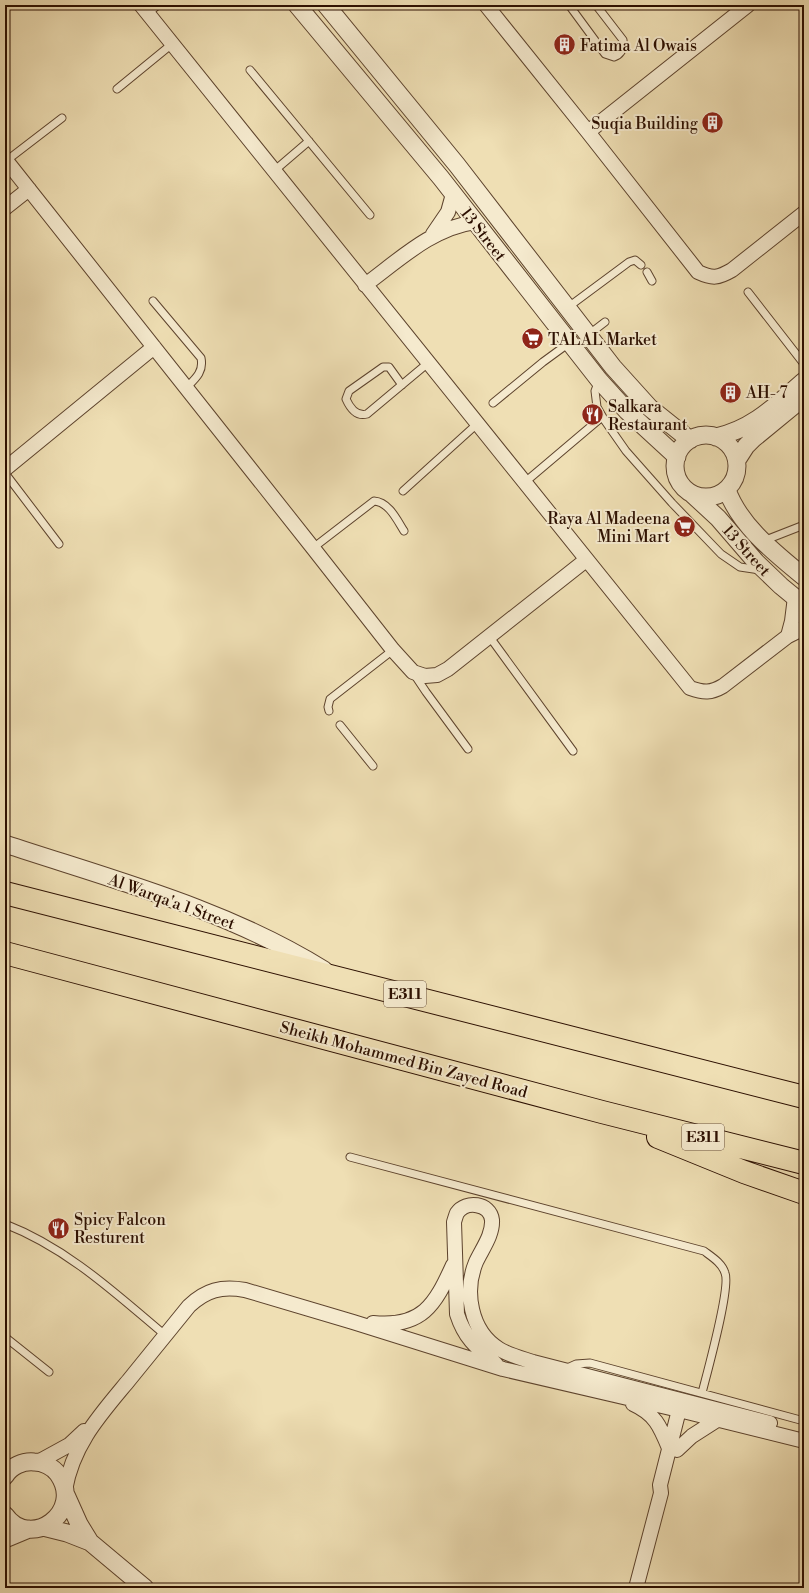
<svg xmlns="http://www.w3.org/2000/svg" width="809" height="1593" font-family="'Libre Bodoni',serif">
	<style>
		.lines { fill: none; stroke-linecap: round; stroke-linejoin: round }
		.service-casing { stroke: #5d432d; stroke-width: 9 }
		.minor-casing { stroke: #5d432d; stroke-width: 16 }
		.tertiary-casing { stroke: #5d432d; stroke-width: 19 }
		.motorway-casing { stroke: #2c0f00; stroke-width: 24 }
		.service { stroke: #f5eace; stroke-width: 7 }
		.minor { stroke: #f5eace; stroke-width: 14 }
		.tertiary { stroke: #f5eace; stroke-width: 17 }
		.motorway { stroke: #efdfb4; stroke-width: 22 }
		.labels { text-anchor: middle; stroke-width: 4; stroke-linejoin: round; paint-order: stroke }
		.shield { fill: #f5eace; stroke: #68513e; stroke-width: 1 }
		.shield-label { font-size: 15px; font-weight: bold; fill: #2c0f00 }
		.poi-label { font-size: 16px; fill: #2c0f00; stroke: #f5eace; text-anchor: start }
		.street-label { font-size: 16px; fill: #2c0f00; stroke: #f5eace }
	</style>
	<rect width="100%" height="100%" fill="#efdfb4"/>
	<filter id="stains"><feTurbulence type="fractalNoise" baseFrequency=".005" numOctaves="4"/><feColorMatrix values="0 0 0 0 .2 0 0 0 0 .09 0 0 0 0 .02 0 0 0 .5 -.17"/></filter>
	<radialGradient id="worn" r=".72"><stop offset=".6" stop-color="#630" stop-opacity="0"/><stop offset="1" stop-color="#630" stop-opacity=".3"/></radialGradient>
	<g class="lines">
		<defs>
			<path id="service" d="M569 5 605 54 614 57C622 54 624 48 623 40L596 5
				M147 14 158 5
				M250 70 370 215
				M117 89 172 44
				M6 161 62 118
				M274 171 309 141
				M647 272 652 281
				M748 292 804 364
				M153 301 201 358C204 372 195 379 186 388
				M567 308 629 262 635 260 641 265
				M588 335 605 322
				M599 380 595 391 597 407 605 421 626 451 672 503 721 554 740 567 760 570
				M402 385 389 367H383L349 391 346 399C350 408 356 417 367 414L428 363
				M493 403 543 362 569 343
				M5 473 59 544
				M524 483 602 417
				M403 491 477 424
				M763 541 804 525
				M313 548 374 501C389 502 397 520 404 531
				M489 636 573 751
				M414 674 426 692 468 749
				M329 711 328 707 330 699 393 650
				M340 725 373 766
				M350 1157 704 1251C712 1257 722 1263 725 1273 731 1287 707 1373 702 1393
				M5 1224C67 1248 115 1293 165 1335
				M5 1337 49 1372
				M565 1369 576 1364 590 1363 804 1421"/>
			<path id="minor" d="M141 5 690 688C704 693 711 693 723 686L788 636 804 628
				M486 5 588 132 698 272C713 279 718 278 732 270L804 213
				M588 132 748 5
				M5 159 313 548 393 650 413 672 425 676 437 675 448 669 586 560
				M5 208 29 189
				M433 234 448 212 453 194
				M365 285C399 260 432 228 475 222
				M5 469 154 347
				M788 636 792 621 795 597
				M373 1323C422 1328 435 1305 453 1265
				M496 1364C477 1348 465 1339 457 1314L454 1222C455 1219 456 1215 457 1213 466 1200 490 1203 492 1220 493 1235 482 1249 476 1262 464 1291 470 1331 499 1349 509 1355 521 1358 533 1362L770 1423
				M633 1404C655 1414 660 1426 669 1448
				M677 1450 692 1436 717 1420
				M38 1462 69 1445 84 1431
				M65 1490C73 1444 100 1415 129 1380 149 1355 169 1331 189 1306 206 1290 221 1286 245 1290L353 1322 503 1369 679 1410 804 1441
				M636 1588 661 1493 660 1485 681 1402"/>
			<path id="tertiary" d="M297 5 441 178 599 380 627 411 677 457
				M326 5 457 165 613 367 650 408 690 440
				M675 466a31 31 0 1 1 62 0a31 31 0 1 1-62 0Z
				M716 437C753 429 776 405 804 381
				M737 460 746 446 753 439 804 397
				M727 490C740 526 775 553 804 577
				M692 494 718 518 756 562 781 586 804 605
				M5 844C114 880 226 909 324 970
				M5 1476C11 1466 23 1461 34 1462 43 1462 53 1467 58 1474 85 1512 30 1551 5 1515
				M66 1495 79 1524 90 1542 145 1588
				M43 1527 67 1533 90 1542
				M5 1539 29 1529"/>
			<path id="motorway" d="M5 893 804 1097
				M5 953 602 1112 804 1163
				M658 1137 744 1172 804 1193"/>
		</defs>
		<use href="#service" class="service-casing"/>
		<use href="#minor" class="minor-casing"/>
		<use href="#tertiary" class="tertiary-casing"/>
		<use href="#motorway" class="motorway-casing"/>
		<use href="#service" class="service"/>
		<use href="#minor" class="minor"/>
		<use href="#tertiary" class="tertiary"/>
		<use href="#motorway" class="motorway"/>
	</g>
	<defs>
		<symbol id="building-disc" viewBox="-11 -11 22 22"><circle r="9.5" fill="#8f2418" stroke="#f5eace"/><path d="M-4-6H4V6H1V3H-1V6H-4ZM-2.5-4.3h1.7v1.8h-1.7ZM.8-4.3h1.7v1.8H.8ZM-2.5-1h1.7V.8h-1.7ZM.8-1h1.7V.8H.8Z" fill="#fff"/></symbol>
		<symbol id="supermarket-disc" viewBox="-11 -11 22 22"><circle r="9.5" fill="#8f2418" stroke="#f5eace"/><path d="M-6-5.5h2.5l.6 2H6L4.5 2H-2.5L-4.4-4H-6ZM-1.5 3.2a1.3 1.3 0 1 0 .1 0ZM3 3.2a1.3 1.3 0 1 0 .1 0Z" fill="#fff"/></symbol>
		<symbol id="restaurant-disc" viewBox="-11 -11 22 22"><circle r="9.5" fill="#8f2418" stroke="#f5eace"/><path d="M-5-6h1v4h1v-4h1v4h1v-4h1v5L-1.5 .5V6h-2V.5L-5-1ZM5-6V6H3V1.5H1.5Q1.5-4 5-6Z" fill="#fff"/></symbol>
	</defs>
	<g fill-rule="evenodd">
		<use href="#building-disc" x="552" y="32" width="25" height="25"/>
		<use href="#building-disc" x="700" y="110" width="25" height="25"/>
		<use href="#supermarket-disc" x="520" y="326" width="25" height="25"/>
		<use href="#building-disc" x="718" y="380" width="25" height="25"/>
		<use href="#restaurant-disc" x="580" y="402" width="25" height="25"/>
		<use href="#supermarket-disc" x="672" y="514" width="25" height="25"/>
		<use href="#restaurant-disc" x="46" y="1216" width="25" height="25"/>
	</g>
	<g class="labels">
		<g class="shield">
			<rect x="384" y="981" width="42" height="26" rx="3"/>
			<rect x="682" y="1124" width="42" height="26" rx="3"/>
		</g>
		<g class="shield-label">
			<text x="405" y="999">E311</text>
			<text x="703" y="1142">E311</text>
		</g>
		<g class="poi-label">
			<text x="580" y="51">Fatima Al Owais</text>
			<text x="698" y="129" text-anchor="end">Suqia Building</text>
			<text x="548" y="345">TALAL Market</text>
			<text x="746" y="398">AH- 7</text>
			<text x="608" y="412">Salkara<tspan x="608" dy="18">Restaurant</tspan></text>
			<text x="670" y="524" text-anchor="end">Raya Al Madeena<tspan x="670" dy="18">Mini Mart</tspan></text>
			<text x="74" y="1225">Spicy Falcon<tspan x="74" dy="18">Resturent</tspan></text>
		</g>
		<g class="street-label">
			<text transform="translate(484 234) rotate(52)" y="6">13 Street</text>
			<text transform="translate(747 550) rotate(48)" y="6">13 Street</text>
			<text transform="translate(172 901) rotate(20)" y="6">Al Warqa'a 1 Street</text>
			<text transform="translate(404 1059) rotate(15)" y="6">Sheikh Mohammed Bin Zayed Road</text>
		</g>
	</g>
	<rect width="809" height="1593" fill="none" stroke="#efdfb4" stroke-width="20"/>
	<rect x="6" y="6" width="797" height="1581" fill="none" stroke="#2c0f00" stroke-width="2"/>
	<rect x="10" y="10" width="789" height="1573" fill="none" stroke="#2c0f00"/>
	<rect width="100%" height="100%" filter="url(#stains)"/>
	<rect width="100%" height="100%" fill="url(#worn)"/>
</svg>
